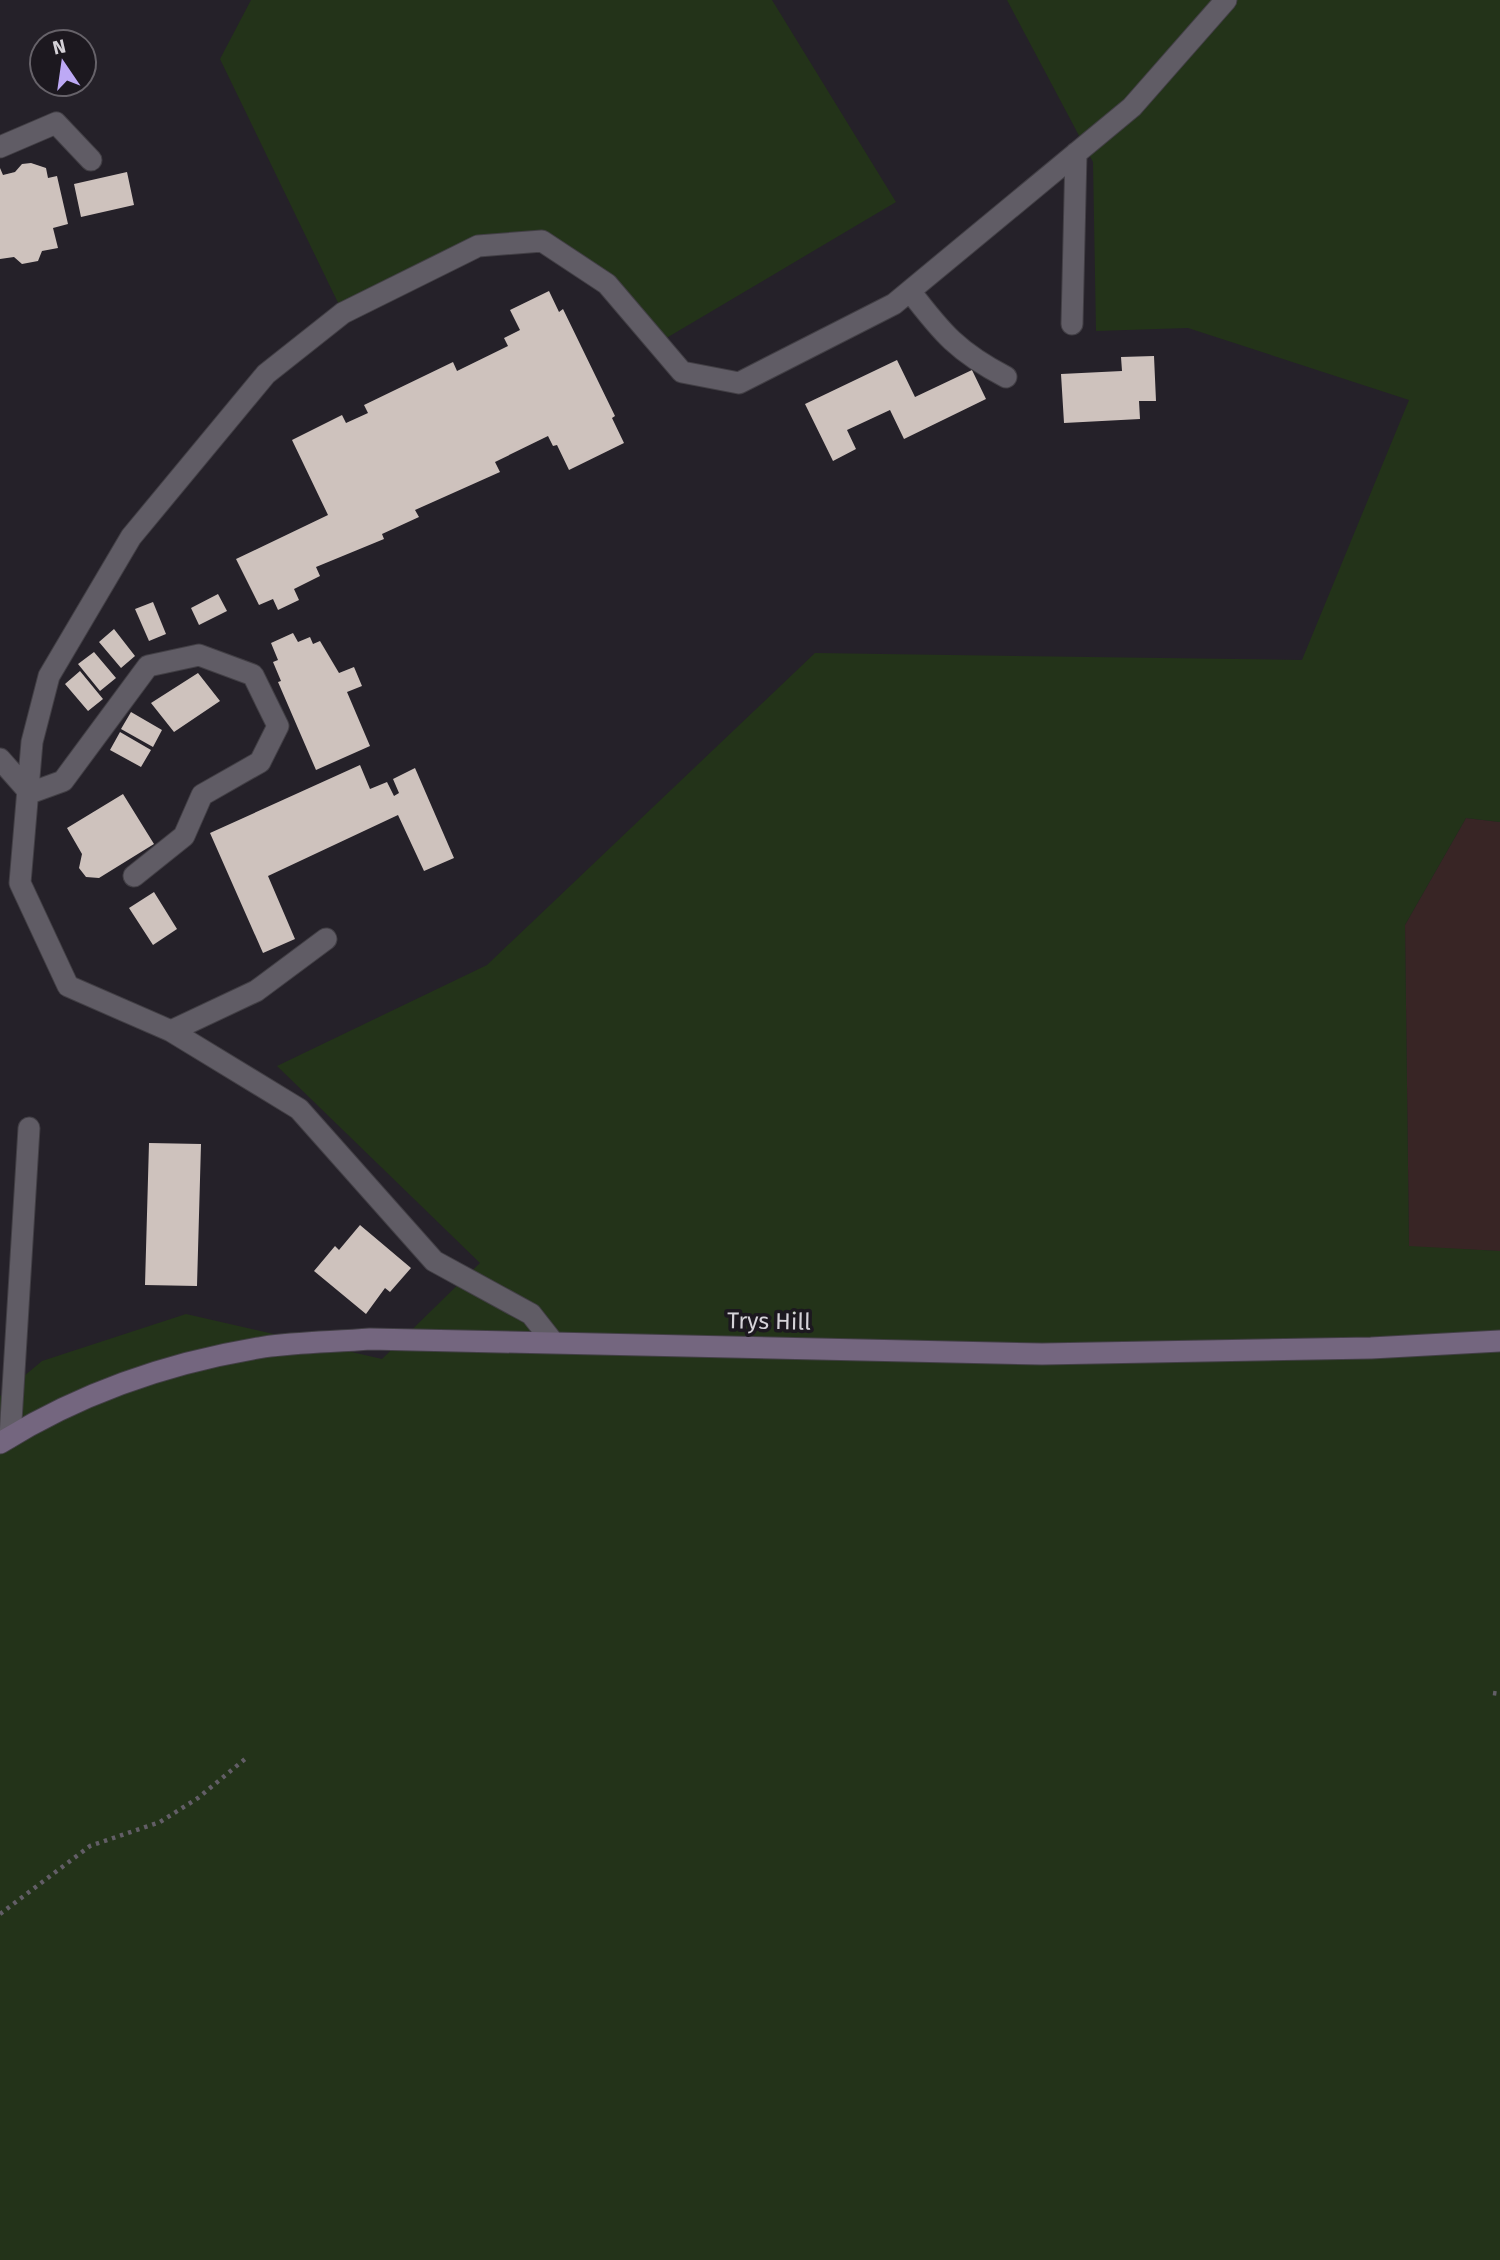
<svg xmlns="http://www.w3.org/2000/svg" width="1500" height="2260" font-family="'Fira Sans',sans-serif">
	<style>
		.commercial { fill: #382525 }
		.green { fill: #233319 }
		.building { fill: #cec2bd }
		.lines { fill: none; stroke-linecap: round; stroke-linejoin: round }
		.service-casing { stroke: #423f45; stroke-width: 23 }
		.secondary-casing { stroke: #423f45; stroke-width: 23 }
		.path { stroke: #625e66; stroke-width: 4.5; stroke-dasharray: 3.5 5; stroke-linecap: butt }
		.service { stroke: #605c65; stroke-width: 21 }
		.secondary { stroke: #74667f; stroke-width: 21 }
		.labels { text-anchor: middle; stroke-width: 7; stroke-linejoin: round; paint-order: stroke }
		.street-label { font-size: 23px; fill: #d5d2d8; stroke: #1c181f }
	</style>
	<rect width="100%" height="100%" fill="#252129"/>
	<path class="commercial" d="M1466 818 1500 822V1251L1409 1247 1405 925Z"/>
	<path class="green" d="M251 0H772L896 202 658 343 542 241 478 246 343 313 220 59Z
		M1007 0H1500V822L1466 818 1405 925 1409 1246 1500 1251V2260H0V1396L42 1361 186 1314 382 1359 480 1263 277 1066 487 965 815 653 1302 660 1409 400 1188 328 1096 331 1093 162Z"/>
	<path class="building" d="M31 163 46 168 48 178 57 176 68 224 53 228 58 248 42 251 38 261 22 264 14 257 0 259V168L3 175 15 172 22 164Z
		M127 172 134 205 81 217 74 184Z
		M549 291 559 312 563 309 615 416 612 418 624 443 569 470 557 445 553 446 548 436 495 462 500 472 415 510 419 517 382 534 384 539 316 567 320 576 294 589 299 600 278 610 273 599 259 605 236 559 328 515 292 440 342 415 346 423 368 413 364 405 453 362 457 371 508 346 504 338 520 330 510 310Z
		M1154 356 1156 401H1139L1140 419 1064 423 1061 374 1122 371 1121 357Z
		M897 360 915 397 972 370 986 399 904 439 890 410 847 430 856 449 833 461 805 404Z
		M218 594 227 611 199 625 191 608Z
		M153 602 166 634 149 641 135 609Z
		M114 629 135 656 121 668 99 642Z
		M293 633 298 642 310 637 313 644 320 641 339 673 354 667 362 686 347 692 370 746 316 770 278 682 281 681 273 662 278 660 271 643Z
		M94 652 116 678 100 691 78 664Z
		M80 671 103 699 88 711 65 684Z
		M198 673 220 701 174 732 151 703Z
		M131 712 162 730 153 747 121 729Z
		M120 732 151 750 141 767 110 750Z
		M360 765 370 789 387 782 394 796 399 793 393 779 415 768 454 858 424 871 398 815 268 876 295 939 263 953 210 833Z
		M123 794 154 844 99 878 86 877 79 868 82 854 67 828Z
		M154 892 177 929 153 945 129 908Z
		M149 1143 201 1144 197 1286 145 1285Z
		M360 1225 411 1268 390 1292 385 1288 366 1314 314 1271 335 1246 339 1250Z"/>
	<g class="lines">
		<defs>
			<path id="service" d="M0 147 56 123 91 160
				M910 291C942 333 958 352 1006 377
				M1072 324 1076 153
				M0 759 30 793 63 781 148 666 199 655 253 675 278 726 260 762 202 795 184 836 134 876
				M171 1031 256 991 326 939
				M553 1342 531 1314 434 1261 299 1109 171 1031 68 986 20 883 32 742 49 676 131 537 266 374 343 313 478 246 542 241 607 284 682 372 739 383 894 304 1132 107 1226 0
				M10 1437 29 1128"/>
			<path id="secondary" d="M0 1443C80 1393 170 1362 264 1347 299 1342 335 1342 370 1339L1042 1354 1371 1348 1500 1341"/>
		</defs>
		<use href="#service" class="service-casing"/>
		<use href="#secondary" class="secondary-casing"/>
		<path class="path" d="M1493 1693 1500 1694
			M0 1914 90 1846 160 1822 198 1798 245 1759"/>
		<use href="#service" class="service"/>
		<use href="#secondary" class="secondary"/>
	</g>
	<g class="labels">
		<g class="street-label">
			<text transform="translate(769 1321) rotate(1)" y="8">Trys Hill</text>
		</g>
	</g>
	<g transform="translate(63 63) rotate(347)"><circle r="33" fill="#1c181f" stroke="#666269" stroke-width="2"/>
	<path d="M0-5L12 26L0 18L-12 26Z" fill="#bda9f5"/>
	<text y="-10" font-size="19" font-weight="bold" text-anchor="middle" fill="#d5d2d8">N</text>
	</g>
</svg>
